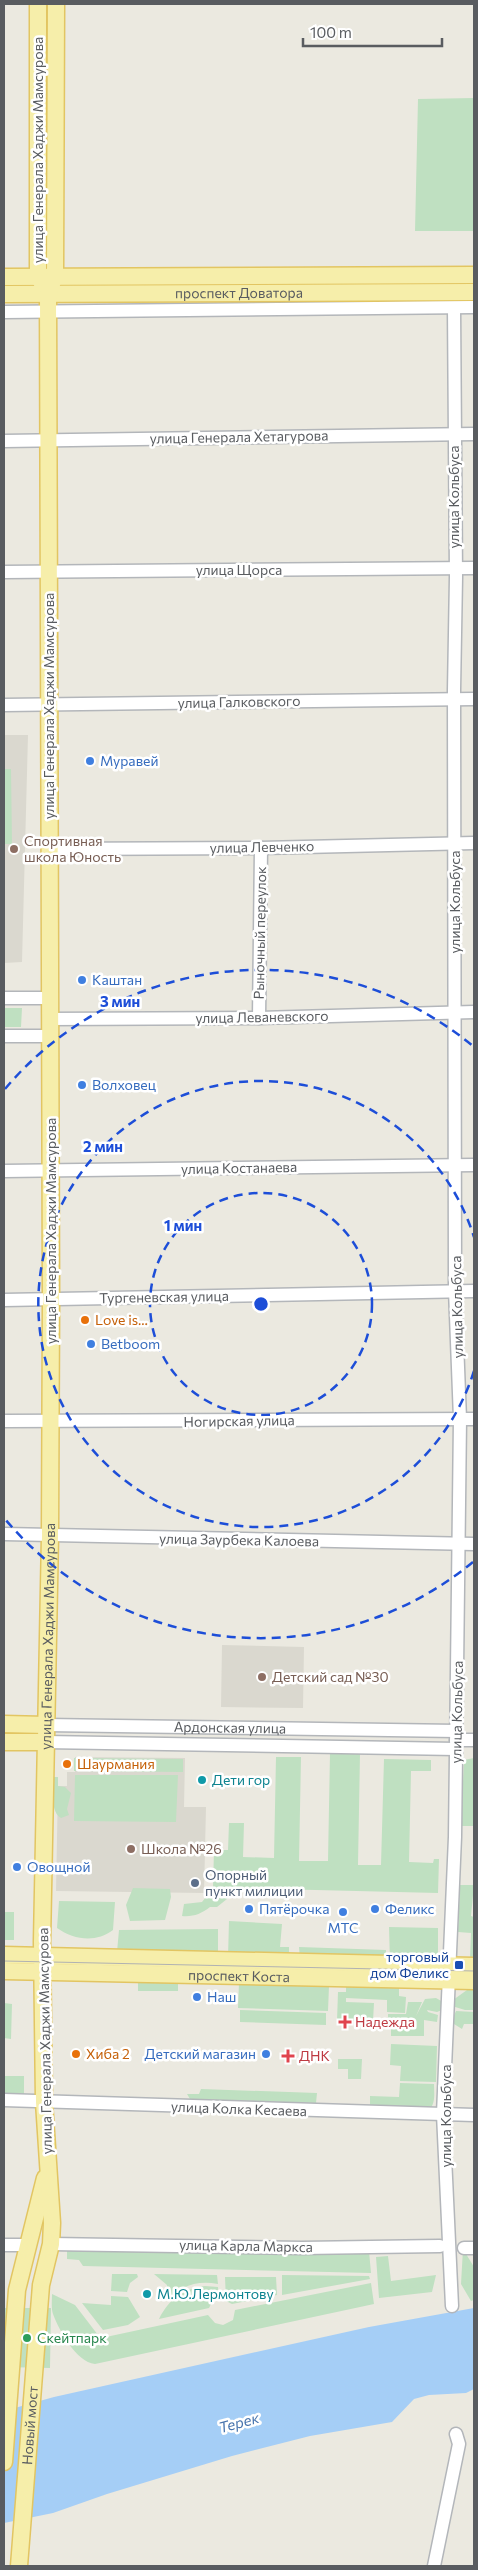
<svg xmlns="http://www.w3.org/2000/svg" width="478" height="2570" font-family="Commissioner,sans-serif">
	<style>
		.education { fill: #dad8cf }
		.green { fill: #bfe0c1 }
		.water { fill: #a5cef6 }
		.lines { fill: none; stroke-linecap: round; stroke-linejoin: round }
		.minor-casing { stroke: #b3b6ba; stroke-width: 15 }
		.major-casing { stroke: #e2c562; stroke-width: 19 }
		.minor { stroke: #fff; stroke-width: 12 }
		.major { stroke: #f6eeaa; stroke-width: 16 }
		.tram { stroke: #b1b2b2; stroke-width: 1 }
		.ring { fill: none; stroke: #1d4ed8; stroke-width: 2.5; stroke-dasharray: 9 6 }
		.shop-dot { fill: #3f7fe0; stroke: #fff; stroke-width: 2 }
		.education-dot { fill: #8d6e63; stroke: #fff; stroke-width: 2 }
		.food-dot { fill: #e8710a; stroke: #fff; stroke-width: 2 }
		.culture-dot { fill: #0f9aa8; stroke: #fff; stroke-width: 2 }
		.service-dot { fill: #5c6f8a; stroke: #fff; stroke-width: 2 }
		.transit-dot { fill: #1a4fb4; stroke: #fff; stroke-width: 2 }
		.health-dot { fill: #e0444e; stroke: #fff; stroke-width: 2 }
		.leisure-dot { fill: #2e9e5b; stroke: #fff; stroke-width: 2 }
		.labels { text-anchor: middle; stroke-width: 5; stroke-linejoin: round; paint-order: stroke }
		.street-label { font-size: 14px; fill: #595c60; stroke: #fff }
		.shop-label { font-size: 14px; fill: #366cbe; stroke: #fff; text-anchor: start }
		.education-label { font-size: 14px; fill: #785e54; stroke: #fff; text-anchor: start }
		.food-label { font-size: 14px; fill: #c56008; stroke: #fff; text-anchor: start }
		.culture-label { font-size: 14px; fill: #0d838f; stroke: #fff; text-anchor: start }
		.service-label { font-size: 14px; fill: #4e5e75; stroke: #fff; text-anchor: start }
		.transit-label { font-size: 14px; fill: #164399; stroke: #fff; text-anchor: end }
		.health-label { font-size: 14px; fill: #be3a42; stroke: #fff; text-anchor: start }
		.leisure-label { font-size: 14px; fill: #27864d; stroke: #fff; text-anchor: start }
		.water-label { font-size: 15px; font-style: italic; fill: #4874ae; stroke: #fff }
		.centre { fill: #1d4ed8; stroke: #fff; stroke-width: 2.5 }
		.ring-label { font-size: 15px; text-anchor: middle; font-weight: bold; fill: #1d4ed8; stroke: #fff; stroke-width: 5; stroke-linejoin: round; paint-order: stroke }
	</style>
	<rect width="100%" height="100%" fill="#ebe9e0"/>
	<path class="education" d="M4 735H28L22 962 4 963Z
		M222 1645 304 1647 303 1708 221 1707Z
		M75 1757 185 1758 184 1807H206L204 1893 56 1891 58 1786H67V1772H75Z"/>
	<path class="green" d="M474 98V231H415L418 99Z
		M4 769H11L12 844H4Z
		M4 1008H22L21 1027H4Z
		M330 1753 360 1754 358 1865H381L384 1759 431 1760V1771H411L409 1862 433 1863 434 1859H439L438 1893 230 1888 227 1899 217 1907H210C201 1914 193 1917 182 1916L184 1904 202 1902 213 1888 214 1850H228L229 1823H244L243 1857 274 1858 276 1757H301L299 1861H328Z
		M74 1758 183 1759V1772L74 1771Z
		M474 1758V1826H461L464 1760Z
		M75 1775H178L176 1822 74 1821Z
		M53 1777H58V1786L65 1787 71 1793 67 1809 69 1815 61 1818C50 1812 53 1788 53 1777Z
		M460 1885H474L471 1916 474 1917V1959H470L471 1933 458 1932Z
		M133 1888 170 1889 171 1897 165 1920 130 1921 126 1905Z
		M59 1901 115 1902 113 1930C96 1943 74 1940 57 1928Z
		M4 1912H14V1940H4Z
		M229 1921 282 1924 280 1947H289V1959L228 1957Z
		M389 1927 438 1928V1963L390 1962Z
		M218 1929V1957L117 1952 119 1930Z
		M299 1947 386 1950V1961L300 1959Z
		M138 1983H178V1991H138Z
		M239 1983 329 1986 328 2011 238 2008Z
		M346 1986 399 1988V1996L406 1997 405 2013 387 2012V2000L346 1998V2002L374 2003 373 2021H337L338 1992H346Z
		M474 1989V2010H465L452 2006 453 2000 467 1990Z
		M436 1998 443 2002 442 2010 437 2012 427 2010 428 2012 438 2015 437 2022 424 2020V2036H391V2019H388V2014H406L408 2002H422L416 2016 425 1999Z
		M4 2003 12 2004 11 2039 4 2038Z
		M240 2010 326 2013V2025L240 2022Z
		M456 2011 474 2012V2024H464L462 2029 454 2024 452 2020Z
		M391 2044 437 2046 436 2082 400 2081 401 2066 390 2065Z
		M338 2059H362L361 2079H348V2069H338Z
		M4 2076H24V2100H4Z
		M400 2083 434 2084C434 2093 436 2103 429 2110L354 2105H370V2096L399 2097Z
		M201 2089 317 2093 316 2103 190 2099 187 2094H199Z
		M67 2247 369 2251 371 2273 83 2266 79 2260 67 2259Z
		M463 2249 474 2267V2300L471 2301 461 2284Z
		M388 2256 391 2281 436 2275 432 2292 379 2298 376 2257Z
		M112 2274H137L138 2277 130 2283 127 2292 111 2291Z
		M154 2274 217 2275 218 2284C197 2280 182 2286 167 2299V2285Z
		M282 2275 369 2276 370 2279 282 2295Z
		M225 2277H276L277 2295 232 2304 226 2301Z
		M371 2283 374 2304 95 2364C76 2362 59 2330 53 2314 51 2308 52 2300 52 2294L75 2305 98 2335 106 2337 208 2315 215 2323 223 2325 233 2320 235 2310Z
		M205 2286 218 2287 219 2299 212 2302 209 2308 159 2319C169 2299 183 2289 205 2286Z
		M111 2296 128 2297 140 2317 128 2325 103 2330 82 2303 111 2305Z
		M4 2308H51L50 2368 4 2367Z"/>
	<path class="water" d="M474 2308V2389L466 2393 429 2395 414 2399 392 2422 310 2436 232 2456 107 2494 53 2513 4 2523V2411L54 2397 369 2327Z"/>
	<g class="lines">
		<defs>
			<g id="minor">
				<path d="M4 312 474 307"/>
				<path d="M4 441 474 434"/>
				<path d="M4 572 474 568"/>
				<path d="M4 705 474 699"/>
				<path d="M49 849 261 848 474 843"/>
				<path d="M4 998H49"/>
				<path d="M259 1018 261 848"/>
				<path d="M49 1019 259 1018 474 1012"/>
				<path d="M4 1036H50"/>
				<path d="M4 1171 474 1165"/>
				<path d="M4 1300 474 1291"/>
				<path d="M4 1421 474 1419"/>
				<path d="M4 1534 474 1544"/>
				<path id="s1" d="M46 1725 457 1731"/>
				<path d="M456 1740H474"/>
				<path d="M45 1742 456 1749"/>
				<path d="M4 2100 474 2115"/>
				<path d="M51 2244 302 2248 440 2246"/>
				<path d="M4 2245H27"/>
				<path d="M464 2248H474"/>
				<path d="M452 2306 443 2114 455 1837 460 1419 455 1290 454 690 456 577 454 308"/>
				<path d="M434 2566 459 2444 456 2434"/>
			</g>
			<g id="major">
				<path d="M38 4V276L43 285"/>
				<path d="M4 277 474 275"/>
				<path id="s2" d="M4 294 474 292"/>
				<path d="M4 1724 46 1725"/>
				<path d="M4 1742H45"/>
				<path d="M4 1955 474 1966"/>
				<path id="s3" d="M4 1971 474 1981"/>
				<path d="M4 2462 17 2290 45 2178"/>
				<path id="s4" d="M19 2566 41 2285 51 2244 52 2223 44 2102 42 1942 50 1536 51 1300 48 294 55 276 56 4"/>
			</g>
		</defs>
		<use href="#minor" class="minor-casing"/>
		<use href="#major" class="major-casing"/>
		<use href="#minor" class="minor"/>
		<use href="#major" class="major"/>
		<path class="tram" d="M4 1961 474 1971"/>
	</g>
	<g class="ring">
		<circle cx="261" cy="1304" r="111"/>
		<path d="M474 1371A223 223 0 1 1 474 1237"/>
		<path d="M473 1562A334 334 0 0 1 5 1519M5 1089A334 334 0 0 1 473 1046"/>
	</g>
	<g class="shop-dot">
		<circle cx="90" cy="761" r="5"/>
		<circle cx="82" cy="980" r="5"/>
		<circle cx="82" cy="1085" r="5"/>
		<circle cx="91" cy="1344" r="5"/>
		<circle cx="17" cy="1867" r="5"/>
		<circle cx="249" cy="1909" r="5"/>
		<circle cx="375" cy="1909" r="5"/>
		<circle cx="343" cy="1912" r="5"/>
		<circle cx="197" cy="1997" r="5"/>
		<circle cx="266" cy="2054" r="5"/>
	</g>
	<g class="education-dot">
		<circle cx="14" cy="849" r="5"/>
		<circle cx="262" cy="1677" r="5"/>
		<circle cx="131" cy="1849" r="5"/>
	</g>
	<g class="food-dot">
		<circle cx="85" cy="1320" r="5"/>
		<circle cx="67" cy="1764" r="5"/>
		<circle cx="76" cy="2054" r="5"/>
	</g>
	<g class="culture-dot">
		<circle cx="202" cy="1780" r="5"/>
		<circle cx="147" cy="2294" r="5"/>
	</g>
	<circle class="service-dot" cx="195" cy="1883" r="5"/>
	<rect class="transit-dot" x="454" y="1960" width="10" height="10" rx="2.5"/>
	<g class="health-dot">
		<path d="M342.5 2014.5h5v5h5v5h-5v5h-5v-5h-5v-5h5z"/>
		<path d="M285.5 2048.5h5v5h5v5h-5v5h-5v-5h-5v-5h5z"/>
	</g>
	<circle class="leisure-dot" cx="27" cy="2338" r="5"/>
	<g class="labels">
		<g class="street-label">
			<text transform="translate(38 150) rotate(-90)" y="5">улица Генерала Хаджи Мамсурова</text>
			<text dy="5" stroke="none"><textPath href="#s2" startOffset="235">проспект Доватора</textPath></text>
			<text transform="translate(239 437) rotate(-1)" y="5">улица Генерала Хетагурова</text>
			<text transform="translate(454 497) rotate(-90)" y="5">улица Кольбуса</text>
			<text x="239" y="575">улица Щорса</text>
			<text transform="translate(239 702) rotate(-1)" y="5">улица Галковского</text>
			<text transform="translate(49 706) rotate(-90)" y="5">улица Генерала Хаджи Мамсурова</text>
			<text transform="translate(262 847) rotate(-1)" y="5">улица Левченко</text>
			<text transform="translate(455 902) rotate(-90)" y="5">улица Кольбуса</text>
			<text transform="translate(260 933) rotate(-89)" y="5">Рыночный переулок</text>
			<text transform="translate(262 1017) rotate(-1)" y="5">улица Леваневского</text>
			<text transform="translate(239 1168) rotate(-1)" y="5">улица Костанаева</text>
			<text transform="translate(51 1231) rotate(-90)" y="5">улица Генерала Хаджи Мамсурова</text>
			<text transform="translate(164 1297) rotate(-1)" y="5">Тургеневская улица</text>
			<text transform="translate(457 1307) rotate(-91)" y="5">улица Кольбуса</text>
			<text transform="translate(239 1421) rotate(-1)" y="5">Ногирская улица</text>
			<text transform="translate(239 1540) rotate(1)" y="5">улица Заурбека Калоева</text>
			<text dy="5" stroke="none"><textPath href="#s4" startOffset="932">улица Генерала Хаджи Мамсурова</textPath></text>
			<text transform="translate(457 1712) rotate(-89)" y="5">улица Кольбуса</text>
			<text dy="5" stroke="none"><textPath href="#s1" startOffset="184">Ардонская улица</textPath></text>
			<text dy="5" stroke="none"><textPath href="#s3" startOffset="235">проспект Коста</textPath></text>
			<text transform="translate(45 2041) rotate(-91)" y="5">улица Генерала Хаджи Мамсурова</text>
			<text transform="translate(239 2109) rotate(2)" y="5">улица Колка Кесаева</text>
			<text transform="translate(446 2116) rotate(-90)" y="5">улица Кольбуса</text>
			<text transform="translate(246 2246) rotate(1)" y="5">улица Карла Маркса</text>
			<text dy="5" stroke="none"><textPath href="#s4" startOffset="141">Новый мост</textPath></text>
		</g>
		<g class="shop-label">
			<text x="100" y="766">Муравей</text>
			<text x="92" y="985">Каштан</text>
			<text x="92" y="1090">Волховец</text>
			<text x="101" y="1349">Betboom</text>
			<text x="27" y="1872">Овощной</text>
			<text x="259" y="1914">Пятёрочка</text>
			<text x="385" y="1914">Феликс</text>
			<text x="343" y="1933" text-anchor="middle">МТС</text>
			<text x="207" y="2002">Наш</text>
			<text x="256" y="2059" text-anchor="end">Детский магазин</text>
		</g>
		<g class="education-label">
			<text x="24" y="846">Спортивная<tspan x="24" dy="16">школа Юность</tspan></text>
			<text x="272" y="1682">Детский сад №30</text>
			<text x="141" y="1854">Школа №26</text>
		</g>
		<g class="food-label">
			<text x="95" y="1325">Love is...</text>
			<text x="77" y="1769">Шаурмания</text>
			<text x="86" y="2059">Хиба 2</text>
		</g>
		<g class="culture-label">
			<text x="212" y="1785">Дети гор</text>
			<text x="157" y="2299">М.Ю.Лермонтову</text>
		</g>
		<g class="service-label">
			<text x="205" y="1880">Опорный<tspan x="205" dy="16">пункт милиции</tspan></text>
		</g>
		<g class="transit-label">
			<text x="449" y="1962">торговый<tspan x="449" dy="16">дом Феликс</tspan></text>
		</g>
		<g class="health-label">
			<text x="355" y="2027">Надежда</text>
			<text x="299" y="2061">ДНК</text>
		</g>
		<g class="leisure-label">
			<text x="37" y="2343">Скейтпарк</text>
		</g>
		<g class="water-label">
			<text transform="translate(239 2423) rotate(-15)" y="5">Терек</text>
		</g>
	</g>
	<circle cx="261" cy="1304" r="8" class="centre"/>
	<g class="ring-label">
		<text x="120" y="1007">3 мин</text>
		<text x="103" y="1152">2 мин</text>
		<text x="183" y="1231">1 мин</text>
	</g>
	<rect width="478" height="2570" fill="none" stroke="#595c60" stroke-width="10"/>
	<path d="M303 38v8h139v-8" fill="none" stroke="#595c60" stroke-width="2.5"/>
	<text x="310" y="38" font-size="15" fill="#595c60" stroke="#ffffff" stroke-width="4" paint-order="stroke">100 m</text>
</svg>
